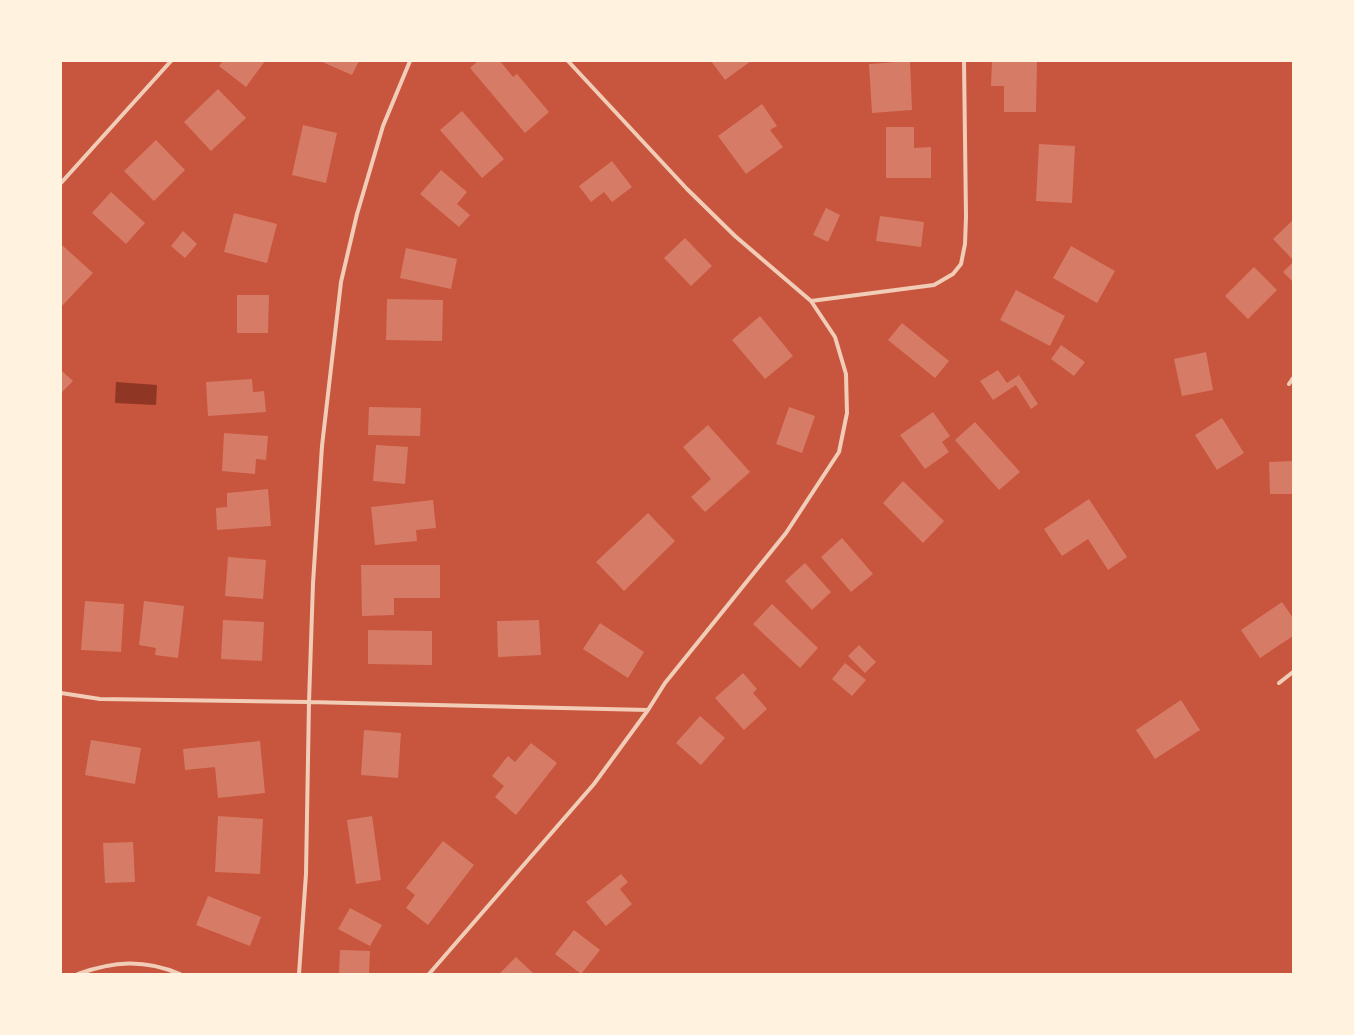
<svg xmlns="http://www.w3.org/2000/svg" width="1354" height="1035" font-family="Roboto,sans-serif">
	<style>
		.water { fill: #8f3625 }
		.building { fill: #d67c66 }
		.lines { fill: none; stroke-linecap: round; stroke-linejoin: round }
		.minor { stroke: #f1ccb7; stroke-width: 4 }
	</style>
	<rect width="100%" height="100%" fill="#c8553d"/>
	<path class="water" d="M116 382 157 385 156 405 115 403Z"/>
	<path class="building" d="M223 61H265L246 87 219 66Z
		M320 61H359L352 75Z
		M478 61H500L513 77 517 74 549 112 525 133 470 68Z
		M711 61H751L725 80Z
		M910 61 912 110 872 113 869 64Z
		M992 61H1037L1036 112H1004V86H991Z
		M218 89 246 118 211 151 184 122Z
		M762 104 777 126 770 130 783 147 746 174 718 136Z
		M462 111 504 159 482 178 440 130Z
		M303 125 337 133 326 183 292 175Z
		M886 127H914V148L931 147V178H886Z
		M156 140 185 170 154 201 124 171Z
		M1039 144 1075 146 1072 203 1036 201Z
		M612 161 632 187 612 202 604 192 591 202 579 186Z
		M441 170 467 192 457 204 470 215 459 227 420 194Z
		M111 192 145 223 126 244 92 213Z
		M826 208 840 215 828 242 813 235Z
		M234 213 277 224 267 263 224 252Z
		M880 216 924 222 921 247 876 241Z
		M1293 220V260L1273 239Z
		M183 231 197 244 185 258 171 246Z
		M685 238 712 266 691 286 664 258Z
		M62 245 93 273 61 307V246Z
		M1071 246 1115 271 1097 303 1053 278Z
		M406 248 457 259 451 289 400 278Z
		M1293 262V282L1283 272Z
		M1254 267 1277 290 1248 319 1225 296Z
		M1016 290 1065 316 1050 346 1000 320Z
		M237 295H269L268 333H237Z
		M387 299 443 300 442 341 386 340Z
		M760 316 793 356 765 379 732 340Z
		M902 323 949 361 935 378 888 340Z
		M1061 345 1085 362 1074 376 1051 359Z
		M1206 352 1213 390 1182 396 1174 359Z
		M61 370 73 381 61 393Z
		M998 370 1007 383 1019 375 1038 404 1031 409 1016 385 993 400 980 381Z
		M252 379 253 392 264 391 266 412 208 416 206 382Z
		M369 407 421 408 420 436 368 435Z
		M789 407 815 416 802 453 776 444Z
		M933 412 950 436 942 442 949 452 925 469 900 435Z
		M1222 418 1244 453 1217 470 1195 435Z
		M975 422 1020 472 999 490 955 440Z
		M708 425 750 472 705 512 691 497 711 479 683 447Z
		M224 433 268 436 266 460 256 459 255 474 222 471Z
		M376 445 408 447 405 484 373 481Z
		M1293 461V494H1270L1269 462Z
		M903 481 944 521 923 543 883 503Z
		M268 489 271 526 217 530 216 508 227 507V493Z
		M1089 499 1127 557 1108 570 1088 539 1062 556 1044 529Z
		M433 500 436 528 416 530 417 541 375 545 371 507Z
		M648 513 675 541 624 591 596 562Z
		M842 538 873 574 851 592 821 557Z
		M228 557 266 560 263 599 225 596Z
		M805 563 831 592 812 610 785 581Z
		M361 565H440V598H394V615L362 616Z
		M85 601 124 604 121 652 81 650Z
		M144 601 184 606 178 658 155 655 156 648 139 645Z
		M1282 602 1293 618V636L1260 658 1241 630Z
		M772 604 818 648 800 668 753 624Z
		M223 620 264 622 262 661 221 659Z
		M539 620 541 655 498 657 497 621Z
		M600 623 644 652 628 678 583 649Z
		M368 630 432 631V665L368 664Z
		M859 645 876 662 865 673 848 656Z
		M845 663 866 680 852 696 832 679Z
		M743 673 757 689 753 693 767 709 744 730 715 698Z
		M1181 700 1200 730 1155 759 1136 730Z
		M700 716 725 738 701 765 676 743Z
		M364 730 401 733 398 778 361 775Z
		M91 740 141 748 135 784 85 775Z
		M260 741 265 793 218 798 215 767 185 770 183 749Z
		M531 743 557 763 516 815 495 797 504 786 492 776 508 756 515 762Z
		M218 816 263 819 260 874 215 872Z
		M372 816 381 880 356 884 347 820Z
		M443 841 474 865 428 925 406 908 415 895 406 888Z
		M133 842 135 882 105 883 103 843Z
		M621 874 628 882 620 889 632 904 606 926 586 902Z
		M208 896 261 917 250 946 196 925Z
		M350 908 382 925 370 946 338 929Z
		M574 930 600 950 581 974 555 954Z
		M340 950 370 951 369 974H339Z
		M516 957 534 974H499Z"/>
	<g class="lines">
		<path class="minor" d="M61 183 171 61
			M811 301 934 285 953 274 961 264 965 244 966 217 964 61
			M1289 384 1293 378
			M1279 683 1293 672
			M61 693 100 699 309 702 648 710
			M78 974C114 961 144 959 180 974
			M299 974 306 874 309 702 313 583 322 446 341 282 357 214 383 126 410 61
			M429 974 594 784 648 710 665 683 786 533 839 452 847 413 846 374 835 337 811 301 735 236 687 189 568 61"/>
	</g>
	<rect width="1354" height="1035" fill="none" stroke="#fff3e0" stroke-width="124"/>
</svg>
